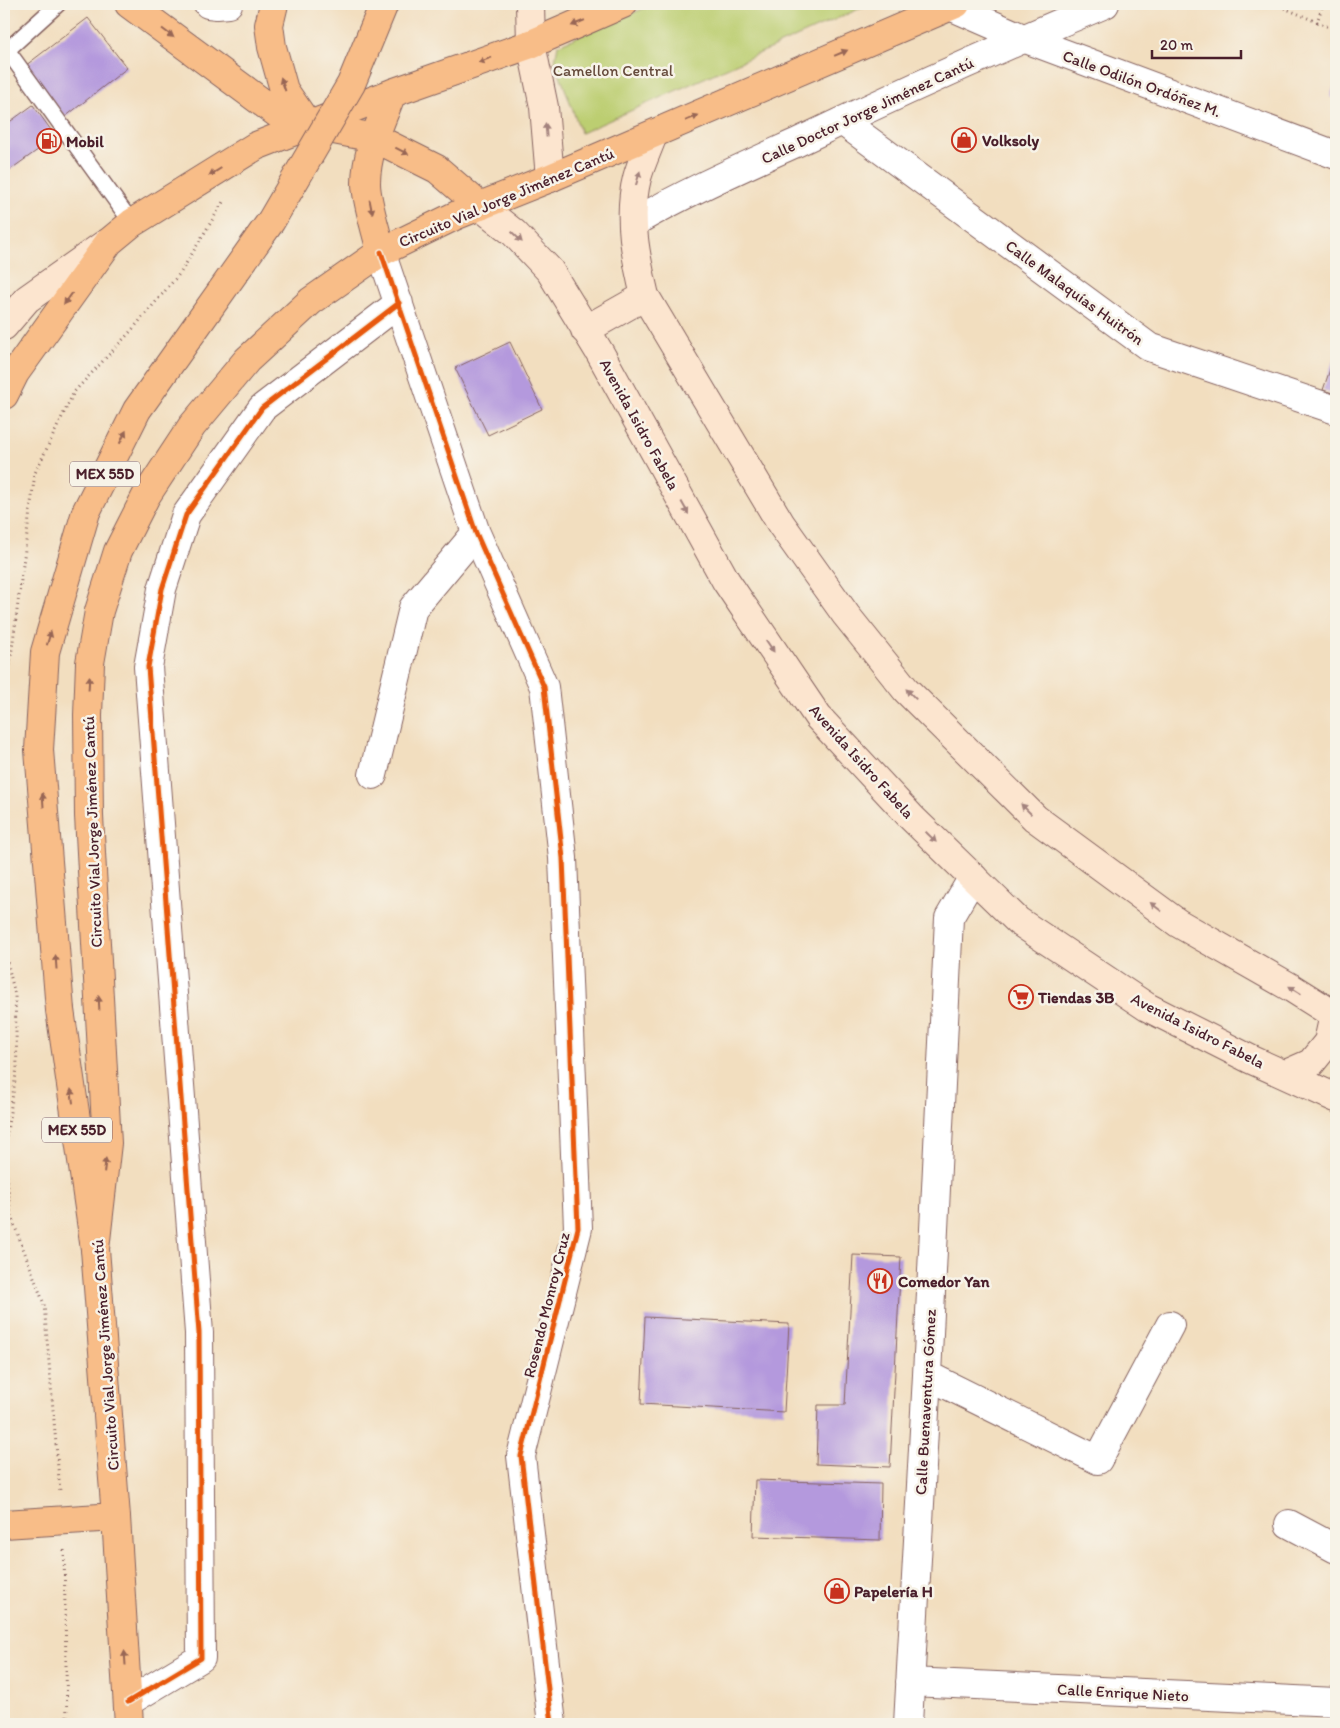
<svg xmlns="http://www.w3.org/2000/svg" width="1340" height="1728" font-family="Itim,sans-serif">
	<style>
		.green { fill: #bcce71; stroke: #83764e }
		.building { fill: #b499dd }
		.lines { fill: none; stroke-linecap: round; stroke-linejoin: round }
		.lane-casing { stroke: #85625f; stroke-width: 18 }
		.street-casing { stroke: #85625f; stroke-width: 30 }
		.secondary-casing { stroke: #85625f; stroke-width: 30 }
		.primary-casing { stroke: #85625f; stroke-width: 30 }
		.highway-casing { stroke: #85625f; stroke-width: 30 }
		.path { stroke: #85625f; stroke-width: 3; stroke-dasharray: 1 4; stroke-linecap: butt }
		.lane { stroke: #fff; stroke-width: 15 }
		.street { stroke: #fff; stroke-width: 28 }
		.secondary { stroke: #fce5cf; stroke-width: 28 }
		.primary { stroke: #f8bd88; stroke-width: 28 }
		.highway { stroke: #f8bd88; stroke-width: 28 }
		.highway-bridge-casing { stroke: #85625f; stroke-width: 30; stroke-linecap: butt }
		.highway-bridge { stroke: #f8bd88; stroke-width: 28 }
		.cycleway-casing { stroke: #f7f3e8; stroke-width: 8 }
		.cycleway { stroke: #e8590c; stroke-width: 5 }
		.oneway { fill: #986655 }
		.oneway2 { fill: #a3827d }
		.labels { text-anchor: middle; stroke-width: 5; stroke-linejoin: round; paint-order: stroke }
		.shield { fill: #f7f3e8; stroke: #7e5f64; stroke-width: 1 }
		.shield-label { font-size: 15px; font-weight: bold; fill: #4a1f2b }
		.park-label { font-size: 16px; fill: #664b3c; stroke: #f7f3e8 }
		.street-label { font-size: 16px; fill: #4a1f2b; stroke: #f7f3e8 }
		.poi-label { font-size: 16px; font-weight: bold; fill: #4a1f2b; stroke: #f7f3e8; text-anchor: start }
	</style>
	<rect width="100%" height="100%" fill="#f7f3e8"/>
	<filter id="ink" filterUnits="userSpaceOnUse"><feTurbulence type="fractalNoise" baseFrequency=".02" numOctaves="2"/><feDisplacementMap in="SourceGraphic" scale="10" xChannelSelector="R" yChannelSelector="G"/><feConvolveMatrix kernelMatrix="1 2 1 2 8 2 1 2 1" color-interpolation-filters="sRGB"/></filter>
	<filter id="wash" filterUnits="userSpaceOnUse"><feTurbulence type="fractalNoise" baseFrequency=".0096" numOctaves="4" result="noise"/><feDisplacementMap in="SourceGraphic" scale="20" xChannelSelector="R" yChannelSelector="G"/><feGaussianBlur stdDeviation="1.12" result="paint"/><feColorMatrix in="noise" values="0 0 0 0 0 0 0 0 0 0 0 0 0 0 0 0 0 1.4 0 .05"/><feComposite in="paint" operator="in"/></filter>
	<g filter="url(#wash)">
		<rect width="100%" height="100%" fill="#f2debf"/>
		<path class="green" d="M654 4H870L581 133 555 61 558 45Z"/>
		<g id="blocks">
			<path class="building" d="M88 18 127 68 65 117 25 66Z
				M1336 80V99L1330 97Z
				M33 105 56 137 4 174V126Z
				M510 342 542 409 488 435 455 368Z
				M1336 352V394L1323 390Z
				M853 1255 901 1257 890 1467 816 1464 818 1405H845Z
				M645 1317 789 1324 784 1412 641 1404Z
				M755 1480 881 1484 880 1540 753 1536Z"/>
		</g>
	</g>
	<g filter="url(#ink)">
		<use href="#blocks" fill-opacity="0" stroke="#85625f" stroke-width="1"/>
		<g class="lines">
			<defs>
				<path id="lane" d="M7 50 132 223
					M4 53 58 4"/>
				<path id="street" d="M208 4 217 5 228 4
					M950 6 1023 38 1336 155
					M842 121 1149 347 1336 410
					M633 223C686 192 743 167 800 141 900 93 1002 47 1105 4
					M381 252 476 533 544 687 563 858 578 1228 521 1456 552 1724
					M373 775 413 608 476 533
					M927 1375 1098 1460 1170 1325
					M1289 1524 1336 1549
					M910 1682 1336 1702
					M128 1702 201 1658 199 1333 148 667 162 589 186 515 262 408 399 303
					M908 1724 927 1375 949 918 973 877"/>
				<path id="secondary" d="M530 4 531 44 544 107 550 178
					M653 135C648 149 641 163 637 178 627 217 636 258 645 296L781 524 846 615 906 690 1035 818 1178 923 1290 987 1336 1016
					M480 206 514 233 550 271 600 353 726 581 818 717 912 818 1018 921 1147 1007 1250 1059 1336 1098
					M4 326 27 299 105 244
					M585 330 645 296
					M1286 1074 1311 1063 1328 1042 1334 1015"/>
				<path id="primary" d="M274 4 269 25 272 47 284 90 308 125
					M381 252C377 233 366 201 366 183 366 152 381 122 392 93
					M4 395 15 373 109 242 132 223 256 146 392 93 531 44 623 4
					M4 1524 116 1517
					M129 1724 116 1517 95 1249 107 1143 89 816 88 715 90 663 99 611 118 551 146 496 192 426 247 360 311 301 381 252 457 215 550 178 956 4"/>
				<path id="highway" d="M129 4 282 117 308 125 375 138 437 169 480 206
					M60 1010 95 1249"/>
			</defs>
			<use href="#lane" class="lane-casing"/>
			<use href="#street" class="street-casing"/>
			<use href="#secondary" class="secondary-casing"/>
			<use href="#primary" class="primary-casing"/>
			<use href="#highway" class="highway-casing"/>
			<path class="path" d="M1275 4 1317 22 1323 4
				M1317 22 1336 30
				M4 710 35 473 74 392 131 331 181 272 223 202
				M4 948 15 995 17 1068 4 1150
				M4 1151 11 1216 44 1304 60 1491
				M64 1550 67 1724"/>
			<use href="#lane" class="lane"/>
			<use href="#street" class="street"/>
			<use href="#secondary" class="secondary"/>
			<use href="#primary" class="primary"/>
			<use href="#highway" class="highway"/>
			<defs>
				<path id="highway-bridge" d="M60 1010 39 750 45 652 86 512 137 410 271 221 351 84 384 4"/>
			</defs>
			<use href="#highway-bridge" class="highway-bridge-casing"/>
			<use href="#highway-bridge" class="highway-bridge"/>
			<defs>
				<path id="cycleway" d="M381 252 476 533 544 687 563 858 578 1228 521 1456 552 1724
					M128 1702 201 1658 199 1333 148 667 162 589 186 515 262 408 399 303"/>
			</defs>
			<use href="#cycleway" class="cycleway-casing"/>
			<use href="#cycleway" class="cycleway"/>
		</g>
		<defs><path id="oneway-solid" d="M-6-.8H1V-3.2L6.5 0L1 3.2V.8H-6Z" transform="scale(1.25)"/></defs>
		<g class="oneway">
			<use href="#oneway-solid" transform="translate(578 23) rotate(157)"/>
			<use href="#oneway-solid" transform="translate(168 33) rotate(37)"/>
			<use href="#oneway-solid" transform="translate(841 53) rotate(-23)"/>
			<use href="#oneway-solid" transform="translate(485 60) rotate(160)"/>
			<use href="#oneway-solid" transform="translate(283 84) rotate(-109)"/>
			<use href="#oneway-solid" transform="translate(692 118) rotate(-23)"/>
			<use href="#oneway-solid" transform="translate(402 151) rotate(27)"/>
			<use href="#oneway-solid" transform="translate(215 172) rotate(148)"/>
			<use href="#oneway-solid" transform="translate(371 207) rotate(79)"/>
			<use href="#oneway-solid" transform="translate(68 299) rotate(126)"/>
			<use href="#oneway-solid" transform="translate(123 437) rotate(-64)"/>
			<use href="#oneway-solid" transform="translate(49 638) rotate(-73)"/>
			<use href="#oneway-solid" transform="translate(89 683) rotate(-87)"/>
			<use href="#oneway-solid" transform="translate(43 800) rotate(-94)"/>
			<use href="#oneway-solid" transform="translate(56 962) rotate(-94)"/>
			<use href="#oneway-solid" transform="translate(99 1003) rotate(-93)"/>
			<use href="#oneway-solid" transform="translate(72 1096) rotate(-98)"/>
			<use href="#oneway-solid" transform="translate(105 1165) rotate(-83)"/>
			<use href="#oneway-solid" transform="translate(125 1658) rotate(-94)"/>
		</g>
		<g class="oneway2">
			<use href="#oneway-solid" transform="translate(546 130) rotate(-95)"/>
			<use href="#oneway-solid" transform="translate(638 178) rotate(-74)"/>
			<use href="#oneway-solid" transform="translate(517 237) rotate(44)"/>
			<use href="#oneway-solid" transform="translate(685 508) rotate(61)"/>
			<use href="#oneway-solid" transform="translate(770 646) rotate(56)"/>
			<use href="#oneway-solid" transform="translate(911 694) rotate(-134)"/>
			<use href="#oneway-solid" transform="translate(1026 809) rotate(-135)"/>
			<use href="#oneway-solid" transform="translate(931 837) rotate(44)"/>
			<use href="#oneway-solid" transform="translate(1156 907) rotate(-143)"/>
			<use href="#oneway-solid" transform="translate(1295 990) rotate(-148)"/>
		</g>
	</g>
	<defs>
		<symbol id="shop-ring" viewBox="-11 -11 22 22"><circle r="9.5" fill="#f7f3e8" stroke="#c8321e" stroke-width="1.5"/><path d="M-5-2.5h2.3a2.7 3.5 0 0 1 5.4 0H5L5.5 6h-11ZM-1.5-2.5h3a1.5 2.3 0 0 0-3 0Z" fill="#c8321e"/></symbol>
		<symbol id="fuel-ring" viewBox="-11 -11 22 22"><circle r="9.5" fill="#f7f3e8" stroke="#c8321e" stroke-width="1.5"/><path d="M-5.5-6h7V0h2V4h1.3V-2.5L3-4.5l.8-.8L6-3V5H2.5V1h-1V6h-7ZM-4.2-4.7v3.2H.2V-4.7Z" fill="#c8321e"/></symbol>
		<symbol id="supermarket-ring" viewBox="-11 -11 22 22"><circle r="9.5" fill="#f7f3e8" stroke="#c8321e" stroke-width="1.5"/><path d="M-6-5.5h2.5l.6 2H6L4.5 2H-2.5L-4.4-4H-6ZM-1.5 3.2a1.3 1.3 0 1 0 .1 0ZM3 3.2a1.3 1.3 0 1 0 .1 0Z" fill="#c8321e"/></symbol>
		<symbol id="restaurant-ring" viewBox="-11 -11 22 22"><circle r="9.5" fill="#f7f3e8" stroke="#c8321e" stroke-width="1.5"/><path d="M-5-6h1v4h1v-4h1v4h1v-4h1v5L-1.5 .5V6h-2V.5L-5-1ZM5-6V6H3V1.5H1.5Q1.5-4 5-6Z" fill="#c8321e"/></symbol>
	</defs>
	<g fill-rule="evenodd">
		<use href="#shop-ring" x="950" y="126" width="28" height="28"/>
		<use href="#fuel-ring" x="35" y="127" width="28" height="28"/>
		<use href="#supermarket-ring" x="1007" y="983" width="28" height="28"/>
		<use href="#restaurant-ring" x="866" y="1267" width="28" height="28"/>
		<use href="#shop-ring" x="823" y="1577" width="28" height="28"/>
	</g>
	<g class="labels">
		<g class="shield">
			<rect x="70" y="461.5" width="70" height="25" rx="4"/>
			<rect x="42" y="1117.5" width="70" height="25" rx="4"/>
		</g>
		<g class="shield-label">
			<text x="105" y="479">MEX 55D</text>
			<text x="77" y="1135">MEX 55D</text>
		</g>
		<g class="park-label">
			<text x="613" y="76">Camellon Central</text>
		</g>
		<g class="street-label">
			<text transform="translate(1142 83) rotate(20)" y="6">Calle Odilón Ordóñez M.</text>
			<text transform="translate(867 110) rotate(-25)" y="6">Calle Doctor Jorge Jiménez Cantú</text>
			<text transform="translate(506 197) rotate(-23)" y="6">Circuito Vial Jorge Jiménez Cantú</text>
			<text transform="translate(1075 292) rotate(36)" y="6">Calle Malaquías Huitrón</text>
			<text transform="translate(640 424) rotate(61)" y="6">Avenida Isidro Fabela</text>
			<text transform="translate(862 761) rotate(48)" y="6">Avenida Isidro Fabela</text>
			<text transform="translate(92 832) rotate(-92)" y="6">Circuito Vial Jorge Jiménez Cantú</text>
			<text transform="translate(1198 1030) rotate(27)" y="6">Avenida Isidro Fabela</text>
			<text transform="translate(546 1305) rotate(-76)" y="6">Rosendo Monroy Cruz</text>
			<text transform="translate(105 1355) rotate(-94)" y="6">Circuito Vial Jorge Jiménez Cantú</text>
			<text transform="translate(925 1402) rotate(-87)" y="6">Calle Buenaventura Gómez</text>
			<text transform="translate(1123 1692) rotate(3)" y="6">Calle Enrique Nieto</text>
		</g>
		<g class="poi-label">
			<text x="982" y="146">Volksoly</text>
			<text x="66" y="147">Mobil</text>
			<text x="1038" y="1003">Tiendas 3B</text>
			<text x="898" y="1287">Comedor Yan</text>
			<text x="854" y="1597">Papelería H</text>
		</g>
	</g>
	<rect width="1340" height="1728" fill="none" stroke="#f7f3e8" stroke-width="20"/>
	<path d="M1152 50v8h89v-8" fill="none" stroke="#4a1f2b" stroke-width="2.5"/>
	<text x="1160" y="50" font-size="15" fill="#4a1f2b" stroke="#f7f3e8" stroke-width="4" paint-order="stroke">20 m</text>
</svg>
